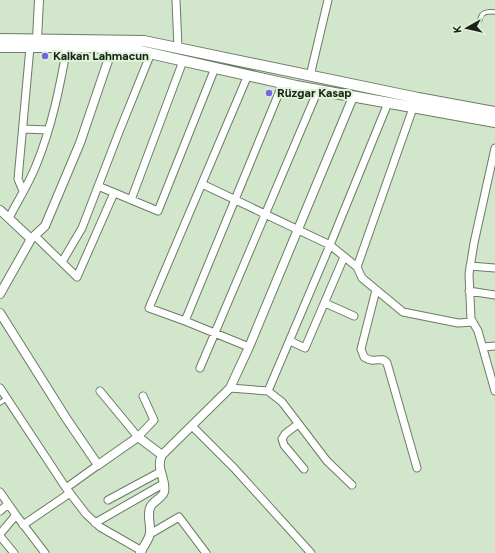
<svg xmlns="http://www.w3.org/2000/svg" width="495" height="553" font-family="Figtree,sans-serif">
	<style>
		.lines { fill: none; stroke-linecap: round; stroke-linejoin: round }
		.service-casing { stroke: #6b7d64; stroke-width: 5.5 }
		.minor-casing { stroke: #6b7d64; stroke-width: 9 }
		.tertiary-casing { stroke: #6b7d64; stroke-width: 10 }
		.secondary-casing { stroke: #6b7d64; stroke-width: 12 }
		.service { stroke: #fff; stroke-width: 3.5 }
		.minor { stroke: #fff; stroke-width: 7 }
		.tertiary { stroke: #fff; stroke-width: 8 }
		.secondary { stroke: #fff; stroke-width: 10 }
		.poi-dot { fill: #7a65e0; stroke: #def3d7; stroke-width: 1.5 }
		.labels { text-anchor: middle; stroke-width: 4; stroke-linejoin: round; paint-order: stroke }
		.poi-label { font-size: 12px; font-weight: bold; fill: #1b2318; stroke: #def3d7; text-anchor: start }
	</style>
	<rect width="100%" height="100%" fill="#d1e6ca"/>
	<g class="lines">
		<defs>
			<path id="service" d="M480 20C481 12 487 11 495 12
				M0 403 7 398"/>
			<path id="minor" d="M176 0 178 48
				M248 75 149 308 185 321 249 347
				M310 76 328 0
				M23 129 48 130
				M495 148 474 243 469 274 471 319 478 331 495 391
				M202 184 330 245 357 267 362 278 403 312 458 323 473 322
				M98 186 158 211 215 68
				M23 191 18 179 30 47
				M131 200 183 61
				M9 218C18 200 30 182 37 163 52 126 60 86 67 47
				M35 236 77 277 114 193
				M62 262 82 228 119 132 151 53
				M470 266 495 268
				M357 267 413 108
				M376 290 361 349 364 357C366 358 369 360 371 360 377 361 383 357 387 363L417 468
				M469 291 495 295
				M325 303 354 316
				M185 321 283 83
				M290 341 305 348 344 257
				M483 347 495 346
				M200 368 318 90
				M0 388 66 488 86 514 100 527 142 551
				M230 388 268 391 330 245 388 103
				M100 391 138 437 154 420 143 396
				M268 391 282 402 327 461 352 485
				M298 424 285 434 282 439 284 445 304 469
				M192 426 234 468 311 553
				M66 488 98 465
				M0 492 16 515 45 553
				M108 500 160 472
				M0 511 8 504
				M95 523 163 484
				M23 525 70 493
				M0 534 16 515
				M150 534 179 517 206 553
				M0 536 14 553"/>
			<path id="tertiary" d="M37 39 39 0
				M0 210 31 239 0 294
				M31 239 45 226 80 143 112 49
				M0 313 66 418 98 465 138 437 162 455
				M140 553C143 547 149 540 150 533 151 525 147 516 150 508 152 501 162 499 164 492 167 479 155 469 162 455L230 388 249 347 353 97"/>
			<path id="secondary" d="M0 39 144 41 418 98 495 112
				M0 47H85L136 50 296 86 495 122"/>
		</defs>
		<use href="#service" class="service-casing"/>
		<use href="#minor" class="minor-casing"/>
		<use href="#tertiary" class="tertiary-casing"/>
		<use href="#secondary" class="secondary-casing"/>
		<use href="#service" class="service"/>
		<use href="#minor" class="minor"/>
		<use href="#tertiary" class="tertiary"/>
		<use href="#secondary" class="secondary"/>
	</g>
	<g class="poi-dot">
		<circle cx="45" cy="56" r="4"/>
		<circle cx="269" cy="93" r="4"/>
	</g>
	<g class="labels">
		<g class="poi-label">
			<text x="53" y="60">Kalkan Lahmacun</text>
			<text x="277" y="97">Rüzgar Kasap</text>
		</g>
	</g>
	<g transform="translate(467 28) rotate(262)" stroke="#def3d7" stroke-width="3" paint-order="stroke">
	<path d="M0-3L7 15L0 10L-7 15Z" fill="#1b2318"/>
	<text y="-6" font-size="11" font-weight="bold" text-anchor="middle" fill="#1b2318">K</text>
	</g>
</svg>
